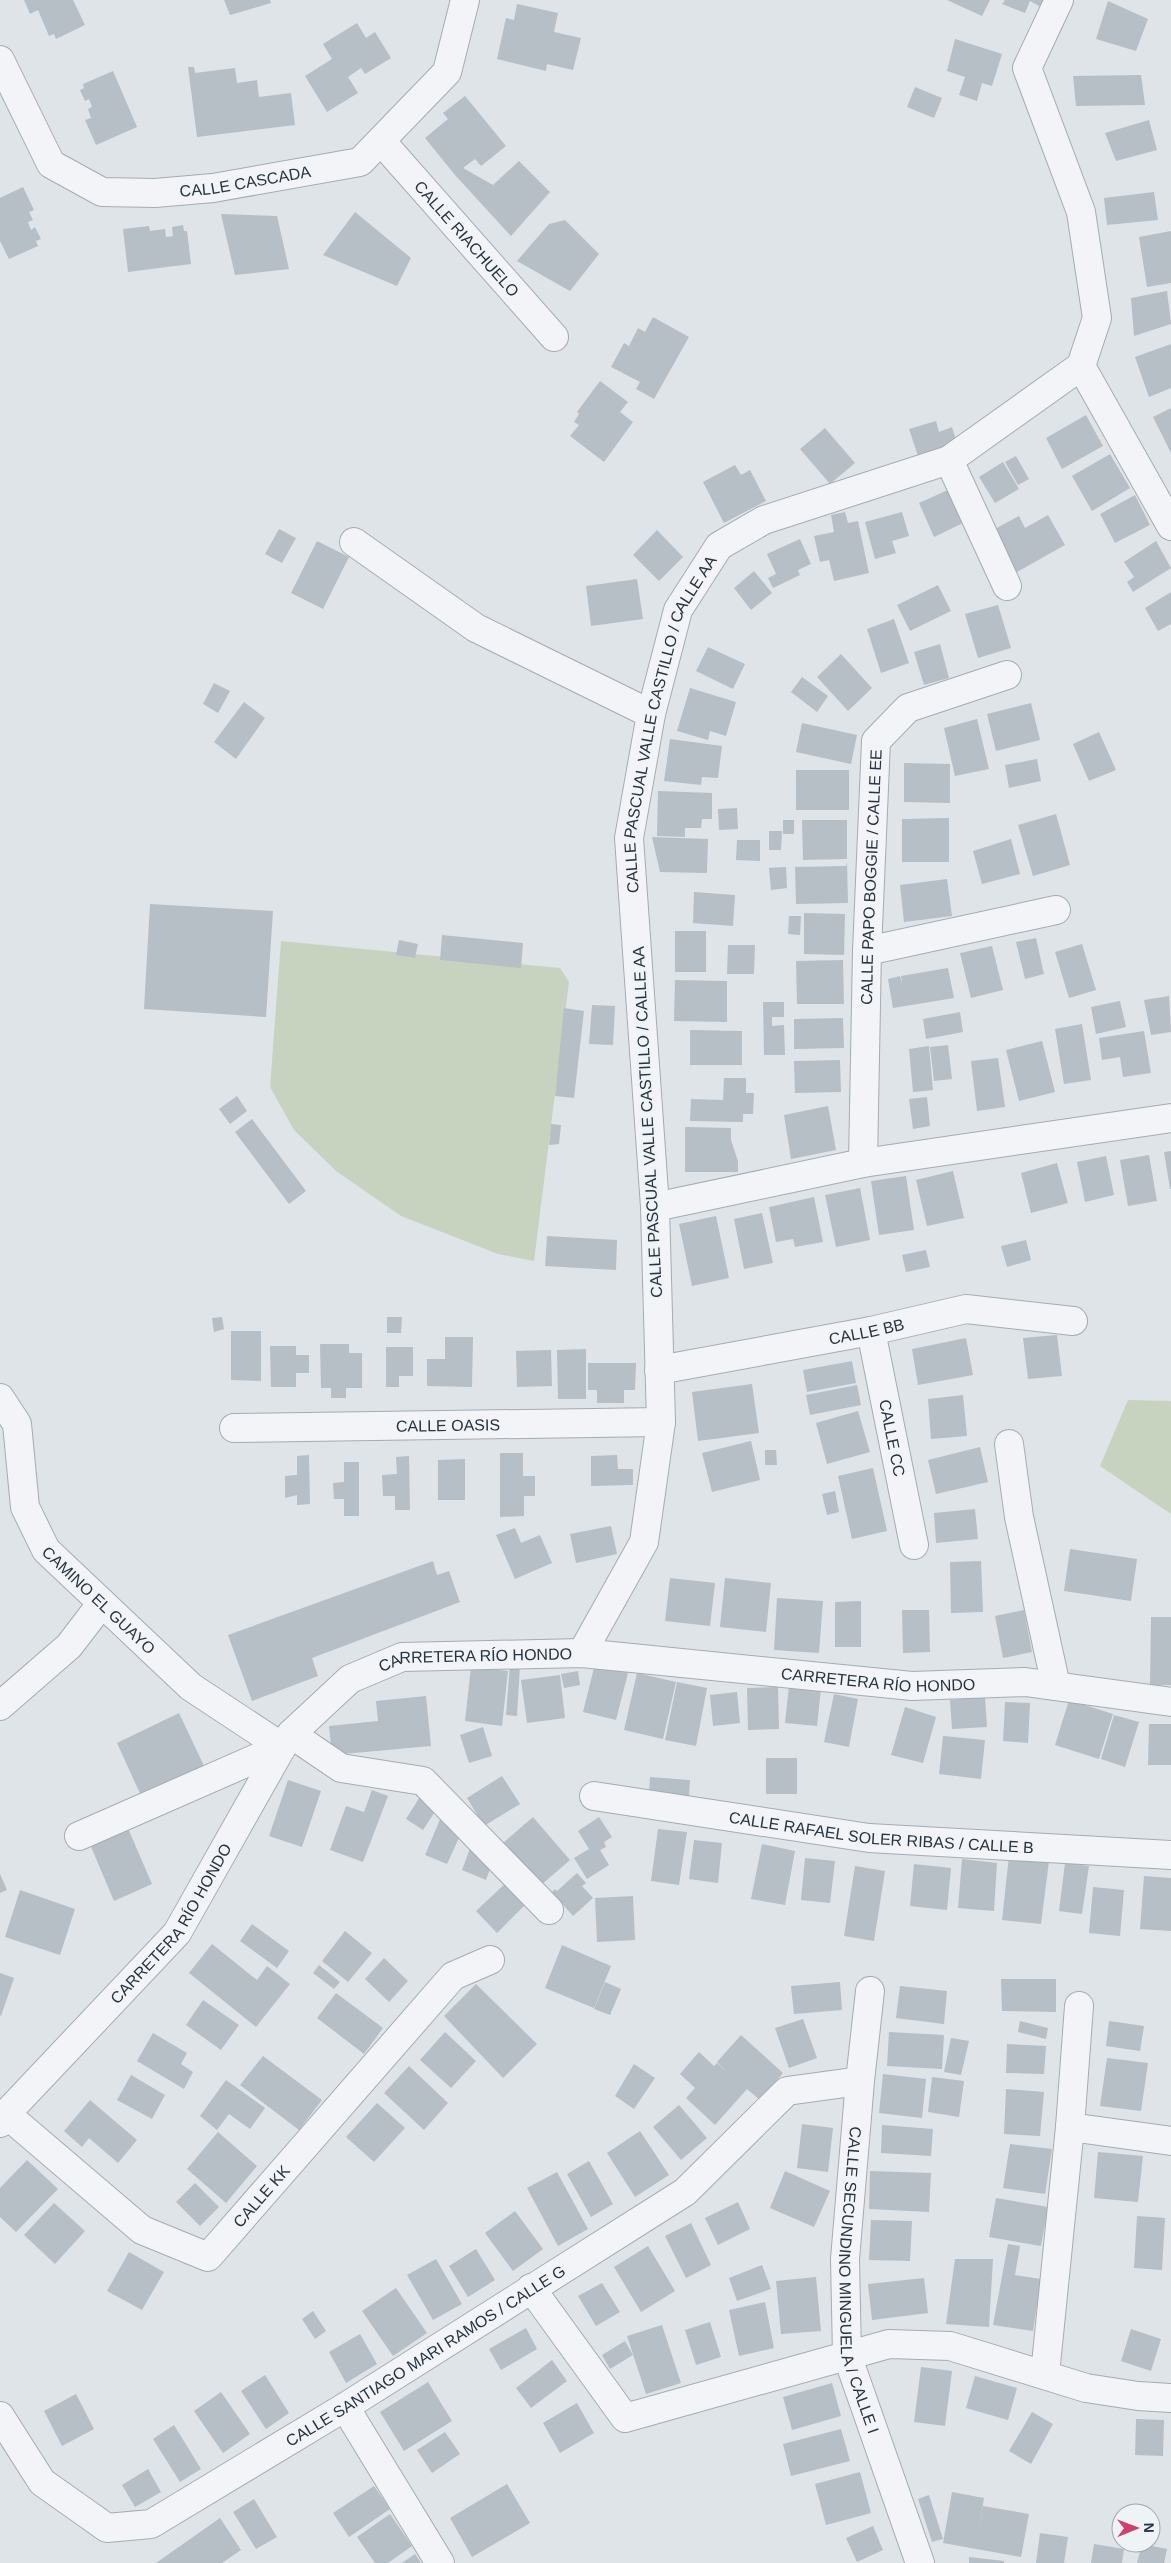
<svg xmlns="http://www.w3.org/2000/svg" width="1171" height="2563" font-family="Helvetica,sans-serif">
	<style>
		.green { fill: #c8d3bf }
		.building { fill: #b6bec6 }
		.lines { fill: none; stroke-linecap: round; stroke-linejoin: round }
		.minor-casing { stroke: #a4acb3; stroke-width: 30 }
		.minor { stroke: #f2f4f7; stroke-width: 28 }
		.labels { text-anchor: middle; stroke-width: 4.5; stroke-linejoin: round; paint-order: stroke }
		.street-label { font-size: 16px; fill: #273441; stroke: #eef3f6 }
	</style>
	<rect width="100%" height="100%" fill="#dfe4e9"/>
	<path class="green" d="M281 941 560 968 569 982 534 1261 498 1254 401 1216 336 1171 294 1130 270 1087Z
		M1128 1400 1171 1401V1514L1100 1466Z"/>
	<path class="building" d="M24 0H73L85 25 56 39 54 34 49 36 38 10 30 14Z
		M224 0H270L271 3 230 15Z
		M947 0H990L982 16Z
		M1005 0H1044L1041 7 1030 1 1025 13 1002 4Z
		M1108 1 1148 19 1136 51 1096 39Z
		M517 4 558 13 554 32 581 38 573 70 547 64 546 71 497 59 506 18 514 20Z
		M357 23 366 38 375 32 391 58 365 74 361 68 348 77 358 93 327 112 305 76 332 59 323 44Z
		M955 39 1002 54 992 86 982 83 977 101 959 95 965 77 947 71Z
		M188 67H194L195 73 235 68 237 83 257 80 259 97 291 93 295 125 197 137Z
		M113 71 137 127 96 145 85 120 91 118 88 109 92 107 89 99 85 101 80 90 84 88 83 84Z
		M1141 75 1145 105 1076 106 1073 76Z
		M915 87 942 98 934 118 907 107Z
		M465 96 506 146 481 166 475 159 463 168 493 185 519 161 550 192 511 236 455 175 425 138 448 119 443 113Z
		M1149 120 1157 150 1116 161 1105 133Z
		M23 187 34 210 29 212 33 220 28 222 31 230 35 227 41 239 36 241 38 246 9 259 0 241V198Z
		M1154 192 1158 220 1107 225 1104 198Z
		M355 212 411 258 397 286 323 255Z
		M221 214 277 216 289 269 235 275Z
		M565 220 599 254 570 291 517 261 549 224Z
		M183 225 184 231H187L191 264 128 272 123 229 149 226 150 231 165 229 166 237 173 236 172 227Z
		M1171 231V283L1147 287 1139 237Z
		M1167 291 1171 324 1134 336 1131 298Z
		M653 317 689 337 654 399 636 389 640 382 611 367 624 343 629 346 638 328 645 332Z
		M1171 344V388L1149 397 1135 357Z
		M600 381 628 402 620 412 633 422 604 462 570 436 579 425 574 422 579 414 577 412Z
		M1171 408V453L1153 417Z
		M1086 415 1103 446 1062 469 1046 438Z
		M936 421 939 432 952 427 958 446 919 459 909 429Z
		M825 428 855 463 830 484 800 449Z
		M1110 454 1130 488 1092 511 1072 476Z
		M1016 456 1029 479 1018 485 1005 462Z
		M1003 462 1019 489 995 503 979 477Z
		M735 465 741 475 750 470 766 501 724 523 703 482Z
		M950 489 965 522 934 537 919 503Z
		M1135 495 1150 525 1115 543 1100 514Z
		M845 512 848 523 858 521 869 573 834 581 829 560 820 562 814 536 834 532 831 515Z
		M902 512 909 536 892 541 896 553 875 559 865 522Z
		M1048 515 1065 545 1017 572 993 530 1019 516 1025 528Z
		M279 529 296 538 282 563 265 554Z
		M657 530 683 557 659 581 633 555Z
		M800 539 811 564 798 570 800 575 773 588 768 578 776 574 767 554Z
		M317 541 349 557 323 609 291 593Z
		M1156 541 1171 568 1133 592 1127 582 1134 577 1124 562Z
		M754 571 772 593 751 610 734 588Z
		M637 579 643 619 591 626 586 586Z
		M938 585 951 611 910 631 897 605Z
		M1171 592V624L1158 631 1145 608Z
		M998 605 1011 648 978 658 965 614Z
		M894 619 909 663 881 673 867 629Z
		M940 644 949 678 924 685 914 652Z
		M708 647 745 664 733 689 696 671Z
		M841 654 872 688 848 711 817 677Z
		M802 677 828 696 817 712 791 692Z
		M214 683 230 691 218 713 203 704Z
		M690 688 736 702 726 736 710 731 708 740 677 731Z
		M244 702 265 718 236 759 214 742Z
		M1031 703 1040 740 996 751 987 714Z
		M977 719 989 769 955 776 944 728Z
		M802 723 857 735 851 764 796 752Z
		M1099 732 1116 770 1089 781 1073 744Z
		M670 739 722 746 718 778 702 777 701 785 664 781Z
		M1037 759 1041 781 1009 788 1005 765Z
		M904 763 950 764V803L904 802Z
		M796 770H849V810H796Z
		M658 791 712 793V819H702L701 828H685V837L657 836Z
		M737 808 738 829 719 830 718 809Z
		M1056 814 1070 865 1033 876 1018 825Z
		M949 818V862H902V819Z
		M783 820H794V834H783Z
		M802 820H847V859L803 860Z
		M769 831H782L781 850H769Z
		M652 837 708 839 707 873 660 872Z
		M1011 839 1020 874 982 884 973 851Z
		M737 840H760V861L736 860Z
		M847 862 848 903 796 904 795 867 846 866Z
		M786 867 787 888 771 890 769 868Z
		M947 879 952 916 904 922 900 885Z
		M694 892 735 895 733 926 693 923Z
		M150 904 273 911 266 1017 144 1009Z
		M804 913 845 914 844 955 804 954Z
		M789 916H801L800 935 788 934Z
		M675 931H706V972H675Z
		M442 935 523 943 521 968 440 960Z
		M1036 938 1044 974 1025 979 1016 942Z
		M399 940 418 944 415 958 396 955Z
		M1082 944 1096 990 1069 998 1055 952Z
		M728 945H755L754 974H727Z
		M992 946 1003 990 971 998 960 953Z
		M843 960 844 1004H797L796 961Z
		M948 968 954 998 893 1008 888 979 900 976 902 984 901 976Z
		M675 980 727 981V1022L674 1021Z
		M1169 996 1171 1032 1151 1035 1144 1000Z
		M1120 1001 1126 1027 1096 1034 1091 1007Z
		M763 1002H784V1017H772V1026L784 1025 785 1055H764Z
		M592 1005 615 1006 613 1045 589 1044Z
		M564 1008 584 1011 574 1098 555 1096Z
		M960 1012 963 1032 926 1039 923 1019Z
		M843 1018 844 1048 794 1049V1019Z
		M1082 1024 1091 1080 1064 1084 1055 1029Z
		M690 1030 742 1031V1065H690Z
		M1144 1031 1151 1073 1123 1077 1120 1057 1102 1060 1099 1038Z
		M1042 1041 1055 1092 1019 1101 1006 1050Z
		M948 1045 952 1079 934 1081 930 1047Z
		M929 1046 933 1090 913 1092 909 1049Z
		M998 1058 1005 1107 977 1111 971 1061Z
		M840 1060 841 1092 795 1093 794 1061Z
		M724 1078H746V1093H754L753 1114H743V1122L690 1121 691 1099 723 1100Z
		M237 1096 247 1111 230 1124 219 1109Z
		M927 1097 930 1126 913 1129 909 1099Z
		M828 1106 836 1150 791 1159 784 1115Z
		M252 1119 306 1191 289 1204 235 1132Z
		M551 1124 561 1125 559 1144 549 1145Z
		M685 1127 731 1128V1140L738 1161V1172H685Z
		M1171 1151V1189H1170L1164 1152Z
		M1149 1155 1157 1201 1128 1206 1120 1160Z
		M1106 1156 1114 1195 1085 1202 1077 1162Z
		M1057 1163 1068 1203 1031 1213 1021 1173Z
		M953 1171 964 1218 927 1226 916 1180Z
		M906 1176 914 1230 879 1235 871 1181Z
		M860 1188 870 1240 836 1247 825 1195Z
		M814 1197 823 1242 795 1247 793 1239 776 1242 769 1207Z
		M762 1213 773 1263 744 1269 734 1219Z
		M716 1216 729 1278 692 1286 679 1224Z
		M547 1236 617 1240 616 1270 545 1266Z
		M1026 1240 1031 1260 1007 1267 1001 1246Z
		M926 1250 930 1267 906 1272 902 1255Z
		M222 1317 224 1329 214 1332 212 1318Z
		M387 1317H402L401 1333H387Z
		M231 1331H261V1381L231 1380Z
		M1057 1335 1062 1376 1028 1379 1023 1338Z
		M445 1337H473L472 1387 427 1386V1359H445Z
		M966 1338 973 1375 918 1385 912 1349Z
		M320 1344H349V1353H362V1388H346V1398H331V1388H321Z
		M270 1346H296V1355H309V1373H296V1387H271Z
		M386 1347H413V1376H399V1387H386Z
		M586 1349V1399H558L557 1350Z
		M551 1350 552 1386 517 1387 516 1351Z
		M852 1361 856 1383 807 1392 803 1370Z
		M588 1363H636L635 1390H624V1403H597V1390H588Z
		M752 1384 759 1433 698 1441 692 1392Z
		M857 1385 861 1405 810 1415 806 1395Z
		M963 1395 967 1436 931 1439 928 1399Z
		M858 1411 870 1452 827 1464 816 1423Z
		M751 1441 760 1480 712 1492 702 1453Z
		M980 1447 988 1482 936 1494 928 1460Z
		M765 1450H776L777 1465H765Z
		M500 1453H523V1476H535V1496H524V1516L500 1517Z
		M309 1455 310 1504 297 1505V1495L285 1498V1476L297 1475V1456Z
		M617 1455 618 1469H633V1485L591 1486V1456Z
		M409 1456 410 1510H395V1496H383L382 1475 397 1474 396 1457Z
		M465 1459V1500H438V1460Z
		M344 1462H359V1516H344V1499H334L333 1483 344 1482Z
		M873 1468 887 1531 852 1539 838 1476Z
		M835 1491 839 1512 827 1515 822 1494Z
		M975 1509 978 1539 936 1543 934 1513Z
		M611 1526 617 1554 576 1563 570 1534Z
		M515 1528 521 1543 540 1535 552 1563 515 1579 496 1535Z
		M1070 1549 1137 1559 1131 1601 1064 1591Z
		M433 1561 437 1575 449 1571 460 1602 312 1658 318 1676 252 1701 228 1635Z
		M981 1561 983 1612 951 1613 950 1562Z
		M670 1578 715 1583 710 1626 665 1621Z
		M725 1578 771 1583 766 1632 720 1627Z
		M777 1598 823 1601 819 1653 774 1650Z
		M861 1601V1647H835V1602Z
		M902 1610H929L930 1652 903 1653Z
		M1024 1610 1032 1652 1003 1658 995 1616Z
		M1151 1617H1171V1685H1150Z
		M510 1664 520 1665 517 1716 506 1715Z
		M595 1664 628 1673 616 1720 583 1712Z
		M471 1667 508 1671 502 1726 465 1721Z
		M578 1671 580 1685 564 1688 561 1674Z
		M637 1673 676 1682 663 1739 624 1730Z
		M560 1675 565 1718 527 1723 521 1680Z
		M677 1682 707 1688 696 1746 665 1740Z
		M789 1686 821 1689 817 1726 785 1723Z
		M778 1687 779 1729 748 1730 747 1688Z
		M737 1692 740 1723 713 1726 710 1695Z
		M834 1694 858 1699 849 1747 824 1742Z
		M426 1696 431 1746 332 1755 329 1726 378 1721 376 1701Z
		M985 1697 987 1727 952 1729 950 1700Z
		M1069 1700 1113 1714 1099 1759 1055 1745Z
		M1005 1702 1030 1703 1028 1743 1003 1741Z
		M905 1707 936 1717 923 1763 891 1755Z
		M179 1713 206 1770 143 1800 117 1743Z
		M1114 1715 1139 1722 1125 1767 1101 1759Z
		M1149 1724H1171V1765H1148Z
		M483 1727 492 1756 469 1763 460 1735Z
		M943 1736 985 1740 981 1779 939 1774Z
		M766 1758H797V1794H766Z
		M502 1776 520 1804 484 1826 467 1798Z
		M650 1777 690 1780 689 1796 649 1793Z
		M288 1780 321 1791 302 1847 269 1836Z
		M372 1790 388 1796 363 1862 330 1850 346 1806 364 1812Z
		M423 1792 440 1804 423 1830 406 1819Z
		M441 1817 464 1827 447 1864 425 1855Z
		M533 1817 570 1860 540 1886 503 1843Z
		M599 1817 612 1837 604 1842 606 1847 600 1850 609 1865 587 1879 574 1858 589 1849 578 1831Z
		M127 1826 152 1884 114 1901 89 1842Z
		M658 1829 687 1832 679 1885 651 1881Z
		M694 1840 722 1843 718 1883 689 1879Z
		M762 1844 795 1851 785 1905 751 1899Z
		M471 1846 495 1855 486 1880 462 1870Z
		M1009 1856 1049 1861 1041 1924 1002 1920Z
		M805 1858 835 1861 830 1903 801 1900Z
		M962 1859 997 1863 994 1911 958 1908Z
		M1065 1863 1089 1866 1082 1914 1059 1911Z
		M914 1864 951 1868 947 1910 910 1906Z
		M855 1866 885 1871 874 1941 844 1936Z
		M577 1873 586 1883 582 1886 593 1898 573 1916 552 1892 555 1889 557 1891Z
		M0 1874 7 1890 0 1893Z
		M1144 1876 1171 1878V1931L1140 1929Z
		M508 1881 528 1902 497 1933 476 1911Z
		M1093 1887 1124 1890 1120 1936 1089 1933Z
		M20 1890 75 1909 60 1955 5 1937Z
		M633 1896 635 1940 597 1942 595 1898Z
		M252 1924 289 1951 277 1968 240 1941Z
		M345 1931 372 1953 348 1982 322 1961Z
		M212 1944 257 1980 267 1966 290 1984 256 2027 189 1973Z
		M562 1945 611 1966 594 2008 545 1988Z
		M384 1958 408 1981 389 2002 365 1979Z
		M319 1965 340 1982 334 1989 313 1973Z
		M0 1973 14 1978 1 2016 0 2015Z
		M1001 1979H1056V2012L1002 2011Z
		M605 1982 621 1989 610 2015 594 2009Z
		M840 1982 842 2010 794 2014 791 1986Z
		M476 1984 537 2044 503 2078 444 2016Z
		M900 1986 947 1991 944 2024 896 2018Z
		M336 1993 383 2028 364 2054 317 2018Z
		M203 2000 239 2025 221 2050 186 2025Z
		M803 2019 817 2058 789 2068 775 2028Z
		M1020 2021 1048 2028 1046 2039 1018 2032Z
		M1109 2021 1144 2026 1140 2051 1106 2046Z
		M445 2032 476 2061 451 2088 420 2060Z
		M889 2032 944 2035 942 2069 887 2066Z
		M153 2033 187 2053 181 2064 193 2072 184 2089 137 2061Z
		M741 2035 783 2073 760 2100 747 2089 715 2125 686 2098 695 2088 680 2074 699 2052 714 2066 717 2063 728 2073 717 2062Z
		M951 2038 969 2041 961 2075 944 2072Z
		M1007 2044 1046 2046 1044 2074 1006 2073Z
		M263 2056 322 2100 299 2130 240 2085Z
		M1107 2058 1148 2063 1141 2111 1100 2106Z
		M634 2064 655 2078 634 2109 615 2096Z
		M409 2066 448 2103 424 2130 384 2093Z
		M883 2074 926 2079 922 2118 879 2113Z
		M131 2075 165 2095 152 2119 117 2100Z
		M932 2077 964 2081 959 2117 928 2112Z
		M226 2080 265 2108 250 2129 229 2114 217 2130 200 2116Z
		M1006 2089 1044 2092 1040 2136 1004 2134Z
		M90 2100 137 2140 118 2163 89 2138 82 2147 64 2131Z
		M377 2103 405 2128 374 2162 346 2137Z
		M679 2105 707 2138 681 2160 653 2127Z
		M802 2124 833 2128 828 2172 797 2168Z
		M882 2125 933 2129 931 2156 881 2153Z
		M640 2131 669 2175 635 2197 607 2153Z
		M218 2132 257 2166 226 2203 187 2169Z
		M1010 2144 1052 2149 1045 2194 1003 2188Z
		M1098 2152 1143 2156 1138 2202 1094 2198Z
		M27 2160 58 2189 16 2232 0 2217V2188Z
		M589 2161 613 2204 591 2217 567 2174Z
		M785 2171 830 2191 814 2227 770 2208Z
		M870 2171 931 2173 929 2212 869 2209Z
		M557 2172 588 2229 558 2246 527 2188Z
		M195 2183 219 2207 200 2226 176 2202Z
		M996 2198 1048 2207 1041 2246 989 2237Z
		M738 2202 750 2229 718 2245 705 2218Z
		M54 2203 85 2231 55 2264 24 2235Z
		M515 2211 543 2249 513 2271 485 2233Z
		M1137 2216 1165 2218 1162 2270 1134 2268Z
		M871 2220 912 2221 910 2261 869 2260Z
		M691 2223 711 2265 686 2278 665 2236Z
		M1008 2244 1020 2246 1015 2275 1041 2279 1033 2331 993 2325Z
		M648 2246 675 2291 641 2312 614 2267Z
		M476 2249 495 2280 468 2297 449 2266Z
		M129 2252 164 2272 142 2310 107 2291Z
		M436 2259 462 2304 433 2320 407 2275Z
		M955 2259H993L989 2327 946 2324Z
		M762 2265 771 2289 737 2301 729 2278Z
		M816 2277 821 2331 781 2334 776 2281Z
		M924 2278 928 2313 872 2320 868 2284Z
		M602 2283 620 2312 596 2326 578 2296Z
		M396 2288 427 2333 393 2356 362 2311Z
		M765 2302 774 2348 739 2356 729 2310Z
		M313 2311 326 2331 315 2339 302 2319Z
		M710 2322 721 2357 696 2365 685 2330Z
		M662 2325 681 2383 646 2394 627 2336Z
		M526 2328 537 2349 501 2370 489 2349Z
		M1131 2329 1161 2339 1151 2371 1121 2361Z
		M360 2334 377 2364 346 2383 329 2352Z
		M625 2341 633 2355 610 2369 602 2355Z
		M552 2360 567 2381 531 2408 516 2388Z
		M921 2367 952 2371 945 2426 914 2422Z
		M265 2375 289 2413 266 2429 241 2391Z
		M975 2376 1017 2388 1008 2420 966 2408Z
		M428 2382 452 2421 404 2451 380 2412Z
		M832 2383 841 2416 792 2430 783 2397Z
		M221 2392 250 2434 223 2453 194 2411Z
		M76 2394 94 2429 62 2446 44 2411Z
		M577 2403 594 2433 560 2453 543 2423Z
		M1032 2412 1053 2424 1031 2464 1009 2451Z
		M1136 2419 1164 2420 1163 2456 1135 2455Z
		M174 2425 201 2469 180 2482 153 2439Z
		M841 2429 850 2461 791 2476 783 2444Z
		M445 2432 460 2454 432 2473 417 2450Z
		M148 2469 161 2492 135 2507 122 2485Z
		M860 2472 871 2513 826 2525 815 2484Z
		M507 2484 530 2523 472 2557 450 2518Z
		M374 2486 390 2509 349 2537 333 2513Z
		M952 2492 984 2498 979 2528 983 2506 1029 2514 1021 2557 943 2543Z
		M929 2495 943 2539 932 2542 918 2499Z
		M254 2499 277 2537 256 2549 233 2512Z
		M390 2514 412 2546 388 2563H375L357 2537Z
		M220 2518 241 2550 222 2563H156Z
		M873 2526 883 2550 857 2562 846 2538Z
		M1040 2533 1068 2537 1064 2563H1036Z
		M1094 2544 1124 2549 1122 2563H1091Z
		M1142 2544 1167 2549 1164 2563H1137Z
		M415 2554 421 2563H402Z
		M969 2557 1004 2561V2563H969Z"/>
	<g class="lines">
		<defs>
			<g id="minor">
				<path id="s1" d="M0 60 51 164 102 192 155 193 213 188 360 162 447 72 465 0"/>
				<path id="s2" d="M381 141 554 337"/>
				<path d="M1081 366 1171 526"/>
				<path d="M949 460 1007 586"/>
				<path d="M354 542 476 628 651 714"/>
				<path d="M867 951 1056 910"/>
				<path id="s3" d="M863 1163 867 951 876 741 908 708 1007 675"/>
				<path d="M655 1207 863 1163 1171 1118"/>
				<path id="s4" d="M871 1331 914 1545"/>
				<path id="s5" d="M659 1370 871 1331 966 1309 1073 1321"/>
				<path id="s6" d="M0 1398 17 1424 25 1507 46 1550 191 1687 282 1747"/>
				<path id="s7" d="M234 1428 661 1422"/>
				<path d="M1009 1444 1019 1517 1056 1686"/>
				<path id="s8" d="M582 1653 644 1542 661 1422 655 1207 629 838 651 714 678 610 719 546 764 520 949 460 1081 366 1097 318 1081 212 1027 68 1059 0"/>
				<path d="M0 1706 69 1646 102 1603"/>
				<path d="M291 1734 341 1768 423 1781 549 1910"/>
				<path id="s9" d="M594 1796 869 1838 1171 1855"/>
				<path d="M79 1836 282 1747"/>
				<path id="s10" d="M870 1991 860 2081 845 2259 847 2355 920 2563"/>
				<path id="s11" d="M6 2114 142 2230 208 2257 453 1976 490 1960"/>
				<path id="s12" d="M0 2123 6 2114 177 1933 282 1747 291 1734 350 1679 402 1657 582 1653 912 1686 1025 1682 1171 1702"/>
				<path d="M1070 2127 1171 2141"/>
				<path d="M531 2288 625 2418 889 2344 950 2346 1086 2388 1138 2396 1171 2398"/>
				<path d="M1045 2374 1070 2127 1079 2006"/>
				<path d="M345 2407 440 2563"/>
				<path id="s13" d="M0 2416 42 2482 107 2528 151 2524 345 2407 685 2192 787 2091 860 2081"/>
			</g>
		</defs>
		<use href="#minor" class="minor-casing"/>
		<use href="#minor" class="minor"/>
	</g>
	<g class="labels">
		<g class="street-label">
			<text dy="6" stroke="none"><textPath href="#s1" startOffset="318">CALLE CASCADA</textPath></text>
			<text dy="6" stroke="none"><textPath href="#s2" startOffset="130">CALLE RIACHUELO</textPath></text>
			<text dy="6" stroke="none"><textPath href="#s8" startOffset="954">CALLE PASCUAL VALLE CASTILLO / CALLE AA</textPath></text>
			<text dy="6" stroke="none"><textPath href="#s3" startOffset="286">CALLE PAPO BOGGIE / CALLE EE</textPath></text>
			<text transform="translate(647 1122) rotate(-93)" y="6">CALLE PASCUAL VALLE CASTILLO / CALLE AA</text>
			<text dy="6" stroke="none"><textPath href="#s5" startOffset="211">CALLE BB</textPath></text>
			<text dy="6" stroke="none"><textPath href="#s7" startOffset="214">CALLE OASIS</textPath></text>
			<text dy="6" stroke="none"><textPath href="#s4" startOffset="109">CALLE CC</textPath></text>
			<text dy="6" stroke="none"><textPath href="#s6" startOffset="235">CAMINO EL GUAYO</textPath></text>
			<text dy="6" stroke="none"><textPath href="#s12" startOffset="699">CARRETERA RÍO HONDO</textPath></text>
			<text dy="6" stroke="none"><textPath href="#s12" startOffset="1104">CARRETERA RÍO HONDO</textPath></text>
			<text dy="6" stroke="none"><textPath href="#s9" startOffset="290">CALLE RAFAEL SOLER RIBAS / CALLE B</textPath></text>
			<text dy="6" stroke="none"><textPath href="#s12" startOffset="264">CARRETERA RÍO HONDO</textPath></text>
			<text dy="6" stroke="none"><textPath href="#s11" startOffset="331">CALLE KK</textPath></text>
			<text dy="6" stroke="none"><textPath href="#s10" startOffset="292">CALLE SECUNDINO MINGUELA / CALLE I</textPath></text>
			<text dy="6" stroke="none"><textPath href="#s13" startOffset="524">CALLE SANTIAGO MARI RAMOS / CALLE G</textPath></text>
		</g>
	</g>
	<g transform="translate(1136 2528) rotate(89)"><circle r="24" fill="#eef3f6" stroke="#9ea7ae"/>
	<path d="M0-4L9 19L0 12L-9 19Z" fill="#d53d6c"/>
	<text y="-8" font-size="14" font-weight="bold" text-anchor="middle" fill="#273441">N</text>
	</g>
</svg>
